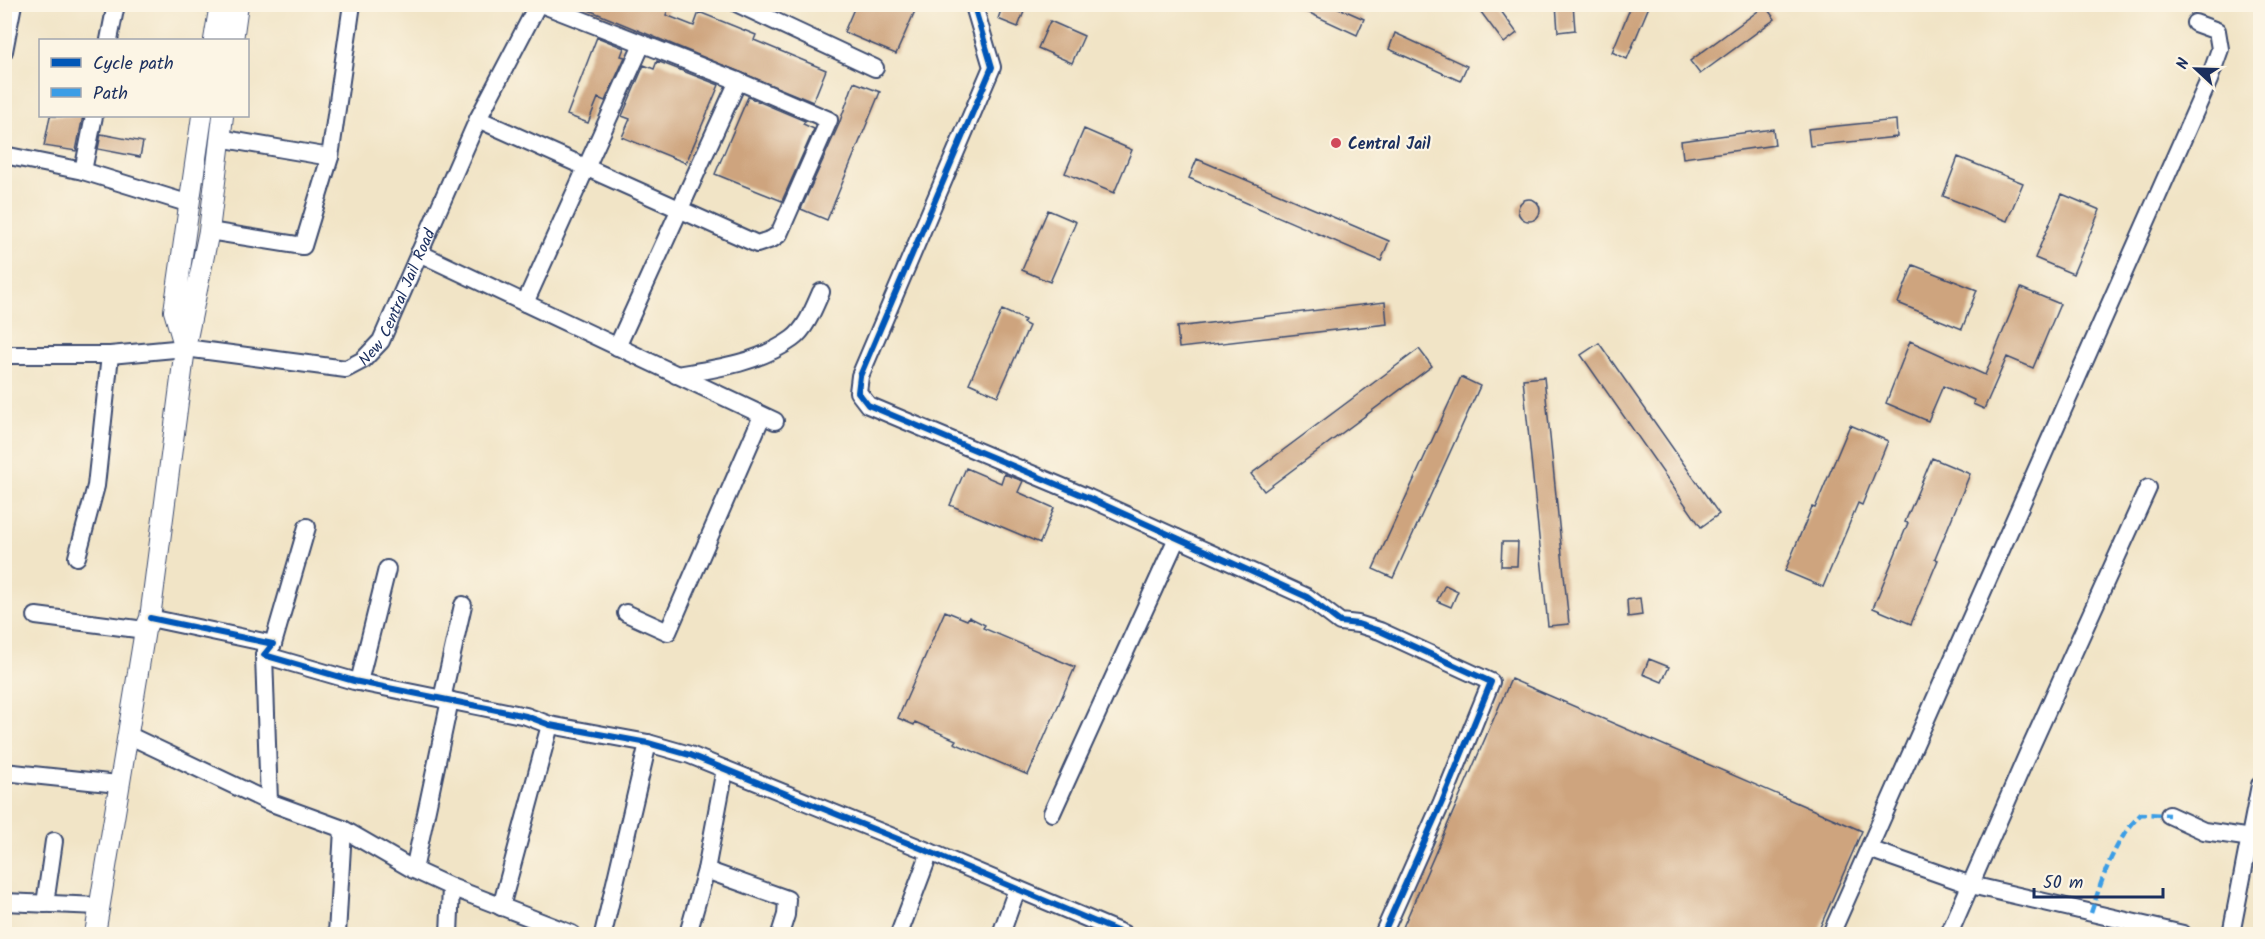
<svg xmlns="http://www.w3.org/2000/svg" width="2265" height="939" font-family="Kalam,sans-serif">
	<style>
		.building { fill: #cea47e }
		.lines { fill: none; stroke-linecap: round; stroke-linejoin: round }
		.minor-casing { stroke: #3b4a6e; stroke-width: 20 }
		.tertiary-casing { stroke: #3b4a6e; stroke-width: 22 }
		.minor { stroke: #fff; stroke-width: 16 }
		.tertiary { stroke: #fff; stroke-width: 20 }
		.quiet { stroke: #3b9de6; stroke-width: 4.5; stroke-dasharray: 9 4.5; stroke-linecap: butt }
		.cycleway-casing { stroke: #fcf5e5; stroke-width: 10 }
		.cycleway { stroke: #0057b8; stroke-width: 6 }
		.poi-dot { fill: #d1495b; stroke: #fcf5e5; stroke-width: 2 }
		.labels { text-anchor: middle; stroke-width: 4.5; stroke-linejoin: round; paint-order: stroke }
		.poi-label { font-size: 16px; font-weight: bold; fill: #1b2f5e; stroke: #fcf5e5; text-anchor: start }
		.street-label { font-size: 16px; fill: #1b2f5e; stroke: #fcf5e5 }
	</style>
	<rect width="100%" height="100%" fill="#fcf5e5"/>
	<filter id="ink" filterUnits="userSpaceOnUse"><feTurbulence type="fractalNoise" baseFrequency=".0167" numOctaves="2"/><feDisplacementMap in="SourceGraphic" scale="12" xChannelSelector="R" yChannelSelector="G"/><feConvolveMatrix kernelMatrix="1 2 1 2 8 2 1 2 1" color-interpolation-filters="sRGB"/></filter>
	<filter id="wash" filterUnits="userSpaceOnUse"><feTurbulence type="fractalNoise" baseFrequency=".008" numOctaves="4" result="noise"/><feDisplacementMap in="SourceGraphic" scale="24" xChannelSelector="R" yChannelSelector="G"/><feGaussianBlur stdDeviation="1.35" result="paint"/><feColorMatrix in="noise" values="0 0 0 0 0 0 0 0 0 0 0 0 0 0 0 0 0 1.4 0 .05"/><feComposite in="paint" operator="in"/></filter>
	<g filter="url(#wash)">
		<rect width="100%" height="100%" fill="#f1e4c6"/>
		<g id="blocks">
			<path class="building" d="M574 4H670L666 15 694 26 699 12 756 35 754 40 826 70 813 102Z
				M856 4H918L896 54 844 32Z
				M1003 4H1027L1018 27 998 19Z
				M1290 4H1330L1364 19 1357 35Z
				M1475 4H1496L1517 33 1504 43Z
				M1556 4H1573L1575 30 1558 32Z
				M1632 4H1650L1627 59 1612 52Z
				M1765 6 1775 19 1700 74 1690 61Z
				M1050 21 1084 36 1072 63 1038 48Z
				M1395 33 1467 66 1460 81 1389 49Z
				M597 37 624 48 621 56 625 57 605 101 598 98 588 123 567 115Z
				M657 61 719 85 686 163 622 137 630 119 622 116 644 65 654 69Z
				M854 82 880 92 827 220 801 209 839 124Z
				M748 97 805 121 803 124 814 129 782 201 715 174Z
				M50 116H83L76 151 44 146Z
				M1896 120 1897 137 1810 146 1808 129Z
				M1084 129 1132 150 1114 193 1065 173Z
				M1773 129 1775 145 1683 158 1681 141Z
				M101 134 143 142 140 157 98 149Z
				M1958 157 2023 183 2007 221 1943 196Z
				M1197 159 1389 241 1381 261 1189 178Z
				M2062 194 2100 210 2073 274 2035 258Z
				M1518 210a11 11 0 1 1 22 0a11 11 0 1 1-22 0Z
				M1048 210 1076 222 1050 282 1022 270Z
				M1913 265 1977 290 1962 329 1898 303Z
				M2021 288 2060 304 2033 368 2007 357 1984 409 1973 404 1974 400 1943 386 1928 421 1886 403 1910 341 1985 375Z
				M1385 302 1387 324 1179 348 1177 327Z
				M1002 310 1025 320 1023 323 1029 326 998 396 969 383Z
				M1599 343 1719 514 1701 527 1581 355Z
				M1419 349 1432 366 1264 491 1251 474Z
				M1461 377 1480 386 1393 578 1373 569Z
				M1544 377 1569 624 1548 626 1523 379Z
				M1850 425 1888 441 1862 505 1858 503 1823 587 1785 571 1812 507 1815 508Z
				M1932 458 1970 474 1935 559 1938 560 1911 624 1873 608 1908 523 1905 522Z
				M966 468 1001 483 1004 474 1023 481 1018 492 1054 508 1040 543 950 505Z
				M1502 542H1518L1517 566H1501Z
				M1445 585 1458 591 1451 607 1437 601Z
				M1640 598 1642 615 1628 617 1627 600Z
				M945 611 967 620 969 617 985 625 983 628 1075 667 1028 775 954 743 956 740 915 722 914 725 898 718Z
				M1649 659 1669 667 1662 682 1643 674Z
				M1511 679 1862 831 1817 934H1400Z"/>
		</g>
	</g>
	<g filter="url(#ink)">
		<use href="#blocks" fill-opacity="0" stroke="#3b4a6e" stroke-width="1.5"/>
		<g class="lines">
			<defs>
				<g id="minor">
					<path d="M738 4 875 68"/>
					<path d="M974 6 992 67 860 376 858 392 868 405 1089 498 1307 597 1340 622 1358 624 1380 631 1491 682 1442 802 1383 934"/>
					<path d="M109 40 116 4"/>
					<path d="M4 51 13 4"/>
					<path d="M478 119 757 244 772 239 779 234 829 120 738 81 541 4"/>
					<path d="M219 138 330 157"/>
					<path d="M4 155 83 171 190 204"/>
					<path d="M83 171 94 116"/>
					<path d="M209 231 303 246 330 157 352 4"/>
					<path d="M419 253 775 421"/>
					<path d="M525 303 642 44"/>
					<path d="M617 347 738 81"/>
					<path id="s1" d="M4 355H110L185 348 346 369 363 360 381 341 478 119 538 4"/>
					<path d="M676 375C714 369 759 363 792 339 806 329 814 308 821 292"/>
					<path d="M77 557 96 486 110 355"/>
					<path d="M626 613 668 632 762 416"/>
					<path d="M36 616 145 630"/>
					<path d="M150 618 273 644 264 655 354 681 526 716 550 725 648 743 690 755 930 852 1124 934"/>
					<path d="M273 644 307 527"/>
					<path d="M264 655 269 802"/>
					<path d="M359 682 387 569"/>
					<path d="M442 699 463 605"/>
					<path d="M128 735 269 802 343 829 414 870 451 887 572 934"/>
					<path d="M4 772 118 784"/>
					<path d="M1052 813 1177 538"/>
					<path d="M2169 815 2204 831 2251 838"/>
					<path d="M1869 849 1971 885 2183 934"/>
					<path d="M414 870 450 700"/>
					<path d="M706 870 787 899 786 915 780 934"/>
					<path d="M4 902 99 906"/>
					<path d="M45 904 54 841"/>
					<path d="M501 907 550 725"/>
					<path d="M337 934 343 829"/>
					<path d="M449 934 451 887"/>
					<path d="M603 934 648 743"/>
					<path d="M688 934 706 870 725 769"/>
					<path d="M899 934 930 852"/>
					<path d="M1001 934 1017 889"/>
					<path d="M1831 934 2209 80 2220 49 2217 31 2195 23"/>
					<path d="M1949 934 2028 753 2148 488"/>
					<path d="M2231 934 2260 785"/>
				</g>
				<path id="tertiary" d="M214 40 220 4
					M233 40 238 4
					M184 345 174 311 202 116
					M95 934 145 630 150 618 185 348 209 231 223 116"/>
			</defs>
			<use href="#minor" class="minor-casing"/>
			<use href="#tertiary" class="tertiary-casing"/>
			<use href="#minor" class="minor"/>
			<use href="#tertiary" class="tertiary"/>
			<path class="quiet" d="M2091 913C2103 877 2113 842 2141 814L2169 815"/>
			<defs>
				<path id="cycleway" d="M975 4 974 6 992 67 860 376 858 392 868 405 1089 498 1307 597 1340 622 1358 624 1380 631 1491 682 1442 802 1383 934
					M150 618 273 644 264 655 354 681 526 716 550 725 648 743 690 755 930 852 1124 934"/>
			</defs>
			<use href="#cycleway" class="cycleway-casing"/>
			<use href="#cycleway" class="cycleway"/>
		</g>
	</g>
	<circle class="poi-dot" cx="1336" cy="143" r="6"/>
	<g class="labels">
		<g class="poi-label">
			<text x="1348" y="149">Central Jail</text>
		</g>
		<g class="street-label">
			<text dy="6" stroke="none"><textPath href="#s1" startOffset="435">New Central Jail Road</textPath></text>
		</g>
	</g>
	<rect width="2265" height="939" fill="none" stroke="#fcf5e5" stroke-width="24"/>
	<rect x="39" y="39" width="210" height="78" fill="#fcf5e5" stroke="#a2a6af" stroke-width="1.5"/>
	<rect x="51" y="58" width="30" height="9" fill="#0057b8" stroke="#a2a6af" stroke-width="1.5"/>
	<text x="93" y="69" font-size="18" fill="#1b2f5e">Cycle path</text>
	<rect x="51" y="88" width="30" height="9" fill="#3b9de6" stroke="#a2a6af" stroke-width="1.5"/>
	<text x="93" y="99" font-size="18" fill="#1b2f5e">Path</text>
	<g transform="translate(2196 69) rotate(292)" stroke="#fcf5e5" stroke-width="4.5" paint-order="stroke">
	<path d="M0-4.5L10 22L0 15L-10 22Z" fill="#1b2f5e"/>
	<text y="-9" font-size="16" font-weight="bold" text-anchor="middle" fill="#1b2f5e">N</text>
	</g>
	<path d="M2034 888v9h129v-9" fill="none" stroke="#1b2f5e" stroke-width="3"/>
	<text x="2043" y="888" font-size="18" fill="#1b2f5e" stroke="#fcf5e5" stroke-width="4.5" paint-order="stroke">50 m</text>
</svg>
